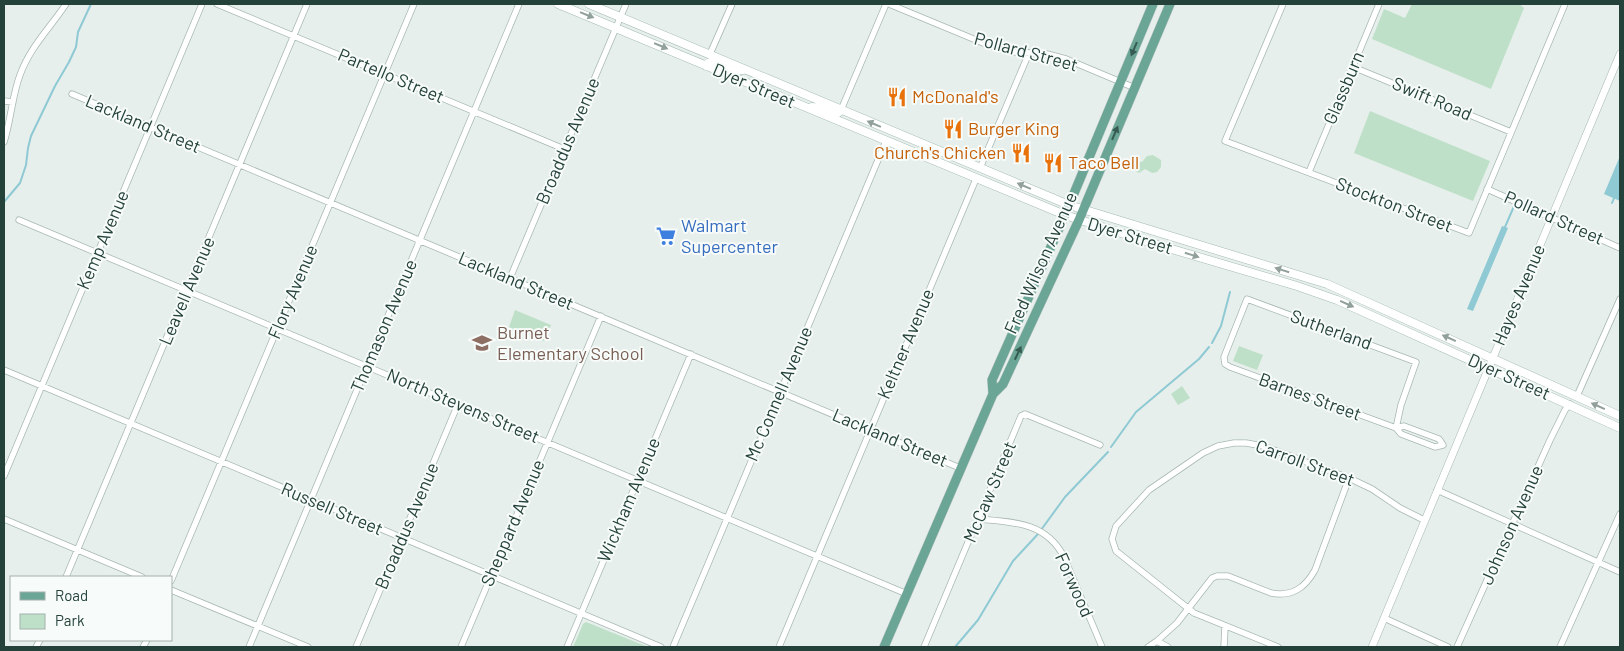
<svg xmlns="http://www.w3.org/2000/svg" width="1624" height="651" font-family="Barlow,sans-serif">
	<style>
		.green { fill: #bfe0c8 }
		.water { fill: #8ec9d4 }
		.lines { fill: none; stroke-linecap: round; stroke-linejoin: round }
		.stream { stroke: #8ec9d4; stroke-width: 2 }
		.minor-casing { stroke: #a8b8b2; stroke-width: 7 }
		.tertiary-casing { stroke: #a8b8b2; stroke-width: 8 }
		.secondary-casing { stroke: #a4bbb3; stroke-width: 9 }
		.primary-casing { stroke: #c2cac8; stroke-width: 10 }
		.minor { stroke: #fff; stroke-width: 5.5 }
		.tertiary { stroke: #fff; stroke-width: 7 }
		.secondary { stroke: #fff; stroke-width: 8 }
		.primary { stroke: #6aa596; stroke-width: 9 }
		.oneway { fill: #92a09c }
		.oneway2 { fill: #365b51 }
		.labels { text-anchor: middle; stroke-width: 4; stroke-linejoin: round; paint-order: stroke }
		.street-label { font-size: 18px; fill: #24423a; stroke: #f7fbf9 }
		.food-label { font-size: 18px; fill: #c56008; stroke: #f7fbf9; text-anchor: start }
		.shop-label { font-size: 18px; fill: #366cbe; stroke: #f7fbf9; text-anchor: start }
		.education-label { font-size: 18px; fill: #785e54; stroke: #f7fbf9; text-anchor: start }
	</style>
	<rect width="100%" height="100%" fill="#e6efeb"/>
	<path class="green" d="M1412 4H1519L1524 8 1491 89 1372 39 1384 9 1405 18Z
		M1370 111 1490 161 1473 201 1354 153Z
		M1153 155 1161 160V167L1157 172 1152 173 1145 169 1139 173 1133 169 1136 162H1142L1147 156Z
		M515 310 551 325 544 341 509 327Z
		M1239 346 1263 355 1257 370 1233 361Z
		M1182 386 1190 398 1178 405 1171 394Z
		M586 622 648 647H573L583 624Z"/>
	<path class="water" d="M1620 156V201L1604 194Z
		M1502 226 1508 228 1473 311 1467 309Z"/>
	<g class="lines">
		<path class="stream" d="M4 202 20 183 26 165 28 148 31 136 55 86 69 62 76 47 78 32 91 4
			M1612 203 1614 198
			M1505 227 1515 204
			M1212 343 1221 326 1230 292
			M1111 447 1136 412 1199 359 1209 347
			M1041 530 1065 497 1108 452
			M955 647 978 620 1013 561 1038 534"/>
		<defs>
			<path id="minor" d="M217 4 564 149
				M889 4 988 45 1014 52 1047 54 1066 59 1135 88
				M1283 4 1225 141 1469 233 1565 4
				M710 54 732 4
				M1353 67 1511 132
				M72 94 960 468
				M4 101 13 102
				M841 110 886 4
				M4 142C11 120 12 96 20 75 30 47 50 28 66 4
				M980 168 1029 53
				M1309 172 1379 4
				M1487 189 1620 248
				M19 220 907 594
				M510 278 626 4
				M1247 299 1416 362 1401 405 1396 428 1230 367 1225 364 1224 357Z
				M4 370 661 647
				M1577 396 1620 299
				M1404 426 1439 439 1443 445 1435 447 1401 434 1396 428Z
				M4 476 202 4
				M1437 490 1620 572
				M4 519 142 577
				M979 519C1013 522 1046 522 1064 557L1102 647
				M66 577 307 4
				M171 581 414 4
				M171 590 308 647
				M1384 618 1448 647
				M1157 641 1168 647
				M36 647 40 640
				M143 647 147 640
				M249 647 519 4
				M356 647 458 404
				M461 647 601 316
				M567 647 691 354
				M673 647 886 141
				M779 647 976 179
				M924 647 1021 416 1025 414 1100 445
				M1148 647 1157 641 1177 623 1212 578 1217 576H1228L1271 593C1292 597 1305 588 1315 570L1349 478
				M1224 647 1225 626
				M1278 647 1194 613 1116 551 1112 539 1116 526 1149 490 1203 453 1218 446 1234 443H1246L1263 446 1349 478 1372 489 1400 508 1424 520
				M1457 647 1550 440 1565 410 1570 404
				M1560 647 1620 514"/>
			<path id="tertiary" d="M1372 647 1620 54"/>
			<path id="secondary" d="M558 4 1065 215 1158 245 1297 286 1337 300 1620 428
				M589 4 1069 205 1327 284 1620 416
				M706 66 708 63 712 62 736 71 743 70
				M812 107C821 107 829 113 838 113L841 110"/>
			<path id="primary" d="M993 394 992 380 1065 215 1153 4
				M884 647 993 394 1003 384 1079 220 1170 4"/>
		</defs>
		<use href="#minor" class="minor-casing"/>
		<use href="#tertiary" class="tertiary-casing"/>
		<use href="#secondary" class="secondary-casing"/>
		<use href="#primary" class="primary-casing"/>
		<use href="#minor" class="minor"/>
		<use href="#tertiary" class="tertiary"/>
		<use href="#secondary" class="secondary"/>
		<use href="#primary" class="primary"/>
	</g>
	<defs><path id="oneway-solid" d="M-6-.8H1V-3.2L6.5 0L1 3.2V.8H-6Z" transform="scale(1.25)"/></defs>
	<g class="oneway">
		<use href="#oneway-solid" transform="translate(587 15) rotate(22)"/>
		<use href="#oneway-solid" transform="translate(661 46) rotate(23)"/>
		<use href="#oneway-solid" transform="translate(874 124) rotate(-157)"/>
		<use href="#oneway-solid" transform="translate(1024 186) rotate(-157)"/>
		<use href="#oneway-solid" transform="translate(1192 255) rotate(17)"/>
		<use href="#oneway-solid" transform="translate(1282 270) rotate(-163)"/>
		<use href="#oneway-solid" transform="translate(1347 304) rotate(24)"/>
		<use href="#oneway-solid" transform="translate(1449 338) rotate(-156)"/>
		<use href="#oneway-solid" transform="translate(1598 406) rotate(-156)"/>
	</g>
	<g class="oneway2">
		<use href="#oneway-solid" transform="translate(1134 49) rotate(113)"/>
		<use href="#oneway-solid" transform="translate(1115 133) rotate(-67)"/>
		<use href="#oneway-solid" transform="translate(1018 353) rotate(-65)"/>
	</g>
	<defs>
		<symbol id="restaurant-bare" viewBox="-9 -9 18 18"><path d="M-5-6h1v4h1v-4h1v4h1v-4h1v5L-1.5 .5V6h-2V.5L-5-1ZM5-6V6H3V1.5H1.5Q1.5-4 5-6Z" fill="#e8710a" stroke="#f7fbf9" stroke-width="2.5" paint-order="stroke"/></symbol>
		<symbol id="supermarket-bare" viewBox="-9 -9 18 18"><path d="M-6-5.5h2.5l.6 2H6L4.5 2H-2.5L-4.4-4H-6ZM-1.5 3.2a1.3 1.3 0 1 0 .1 0ZM3 3.2a1.3 1.3 0 1 0 .1 0Z" fill="#3f7fe0" stroke="#f7fbf9" stroke-width="2.5" paint-order="stroke"/></symbol>
		<symbol id="school-bare" viewBox="-9 -9 18 18"><path d="M0-5L7-2L0 1L-7-2ZM-4 1L0 2.5L4 1V4Q0 6-4 4Z" fill="#8d6e63" stroke="#f7fbf9" stroke-width="2.5" paint-order="stroke"/></symbol>
	</defs>
	<g fill-rule="evenodd">
		<use href="#restaurant-bare" x="883" y="83" width="28" height="28"/>
		<use href="#restaurant-bare" x="939" y="115" width="28" height="28"/>
		<use href="#restaurant-bare" x="1007" y="139" width="28" height="28"/>
		<use href="#restaurant-bare" x="1039" y="149" width="28" height="28"/>
		<use href="#supermarket-bare" x="652" y="222" width="28" height="28"/>
		<use href="#school-bare" x="468" y="329" width="28" height="28"/>
	</g>
	<g class="labels">
		<g class="street-label">
			<text transform="translate(1026 52) rotate(15)" y="6">Pollard Street</text>
			<text transform="translate(391 76) rotate(23)" y="6">Partello Street</text>
			<text transform="translate(754 86) rotate(23)" y="6">Dyer Street</text>
			<text transform="translate(1344 88) rotate(-67)" y="6">Glassburn</text>
			<text transform="translate(1432 99) rotate(23)" y="6">Swift Road</text>
			<text transform="translate(143 124) rotate(23)" y="6">Lackland Street</text>
			<text transform="translate(568 141) rotate(-67)" y="6">Broaddus Avenue</text>
			<text transform="translate(1394 205) rotate(21)" y="6">Stockton Street</text>
			<text transform="translate(1554 218) rotate(24)" y="6">Pollard Street</text>
			<text transform="translate(1130 236) rotate(17)" y="6">Dyer Street</text>
			<text transform="translate(103 240) rotate(-67)" y="6">Kemp Avenue</text>
			<text transform="translate(1041 263) rotate(-66)" y="6">Fred Wilson Avenue</text>
			<text transform="translate(516 281) rotate(23)" y="6">Lackland Street</text>
			<text transform="translate(187 291) rotate(-67)" y="6">Leavell Avenue</text>
			<text transform="translate(293 292) rotate(-67)" y="6">Flory Avenue</text>
			<text transform="translate(1519 295) rotate(-67)" y="6">Hayes Avenue</text>
			<text transform="translate(384 326) rotate(-67)" y="6">Thomason Avenue</text>
			<text transform="translate(1331 330) rotate(20)" y="6">Sutherland</text>
			<text transform="translate(906 344) rotate(-67)" y="6">Keltner Avenue</text>
			<text transform="translate(1509 377) rotate(24)" y="6">Dyer Street</text>
			<text transform="translate(779 394) rotate(-67)" y="6">Mc Connell Avenue</text>
			<text transform="translate(1310 397) rotate(20)" y="6">Barnes Street</text>
			<text transform="translate(463 406) rotate(23)" y="6">North Stevens Street</text>
			<text transform="translate(890 438) rotate(23)" y="6">Lackland Street</text>
			<text transform="translate(1305 463) rotate(20)" y="6">Carroll Street</text>
			<text transform="translate(990 492) rotate(-67)" y="6">McCaw Street</text>
			<text transform="translate(629 500) rotate(-67)" y="6">Wickham Avenue</text>
			<text transform="translate(332 509) rotate(23)" y="6">Russell Street</text>
			<text transform="translate(513 523) rotate(-67)" y="6">Sheppard Avenue</text>
			<text transform="translate(1512 525) rotate(-66)" y="6">Johnson Avenue</text>
			<text transform="translate(407 526) rotate(-67)" y="6">Broaddus Avenue</text>
			<text transform="translate(1074 585) rotate(66)" y="6">Forwood</text>
		</g>
		<g class="food-label">
			<text x="912" y="103">McDonald's</text>
			<text x="968" y="135">Burger King</text>
			<text x="1006" y="159" text-anchor="end">Church's Chicken</text>
			<text x="1068" y="169">Taco Bell</text>
		</g>
		<g class="shop-label">
			<text x="681" y="232">Walmart<tspan x="681" dy="21">Supercenter</tspan></text>
		</g>
		<g class="education-label">
			<text x="497" y="339">Burnet<tspan x="497" dy="21">Elementary School</tspan></text>
		</g>
	</g>
	<rect width="1624" height="651" fill="none" stroke="#24423a" stroke-width="10"/>
	<rect x="10" y="576" width="162" height="65" fill="#f7fbf9" stroke="#a3b1ad"/>
	<rect x="20" y="592" width="25" height="8" fill="#6aa596" stroke="#a3b1ad"/>
	<text x="55" y="601" font-size="15" fill="#24423a">Road</text>
	<rect x="20" y="614" width="25" height="15" fill="#bfe0c8" stroke="#a3b1ad"/>
	<text x="55" y="626" font-size="15" fill="#24423a">Park</text>
</svg>
